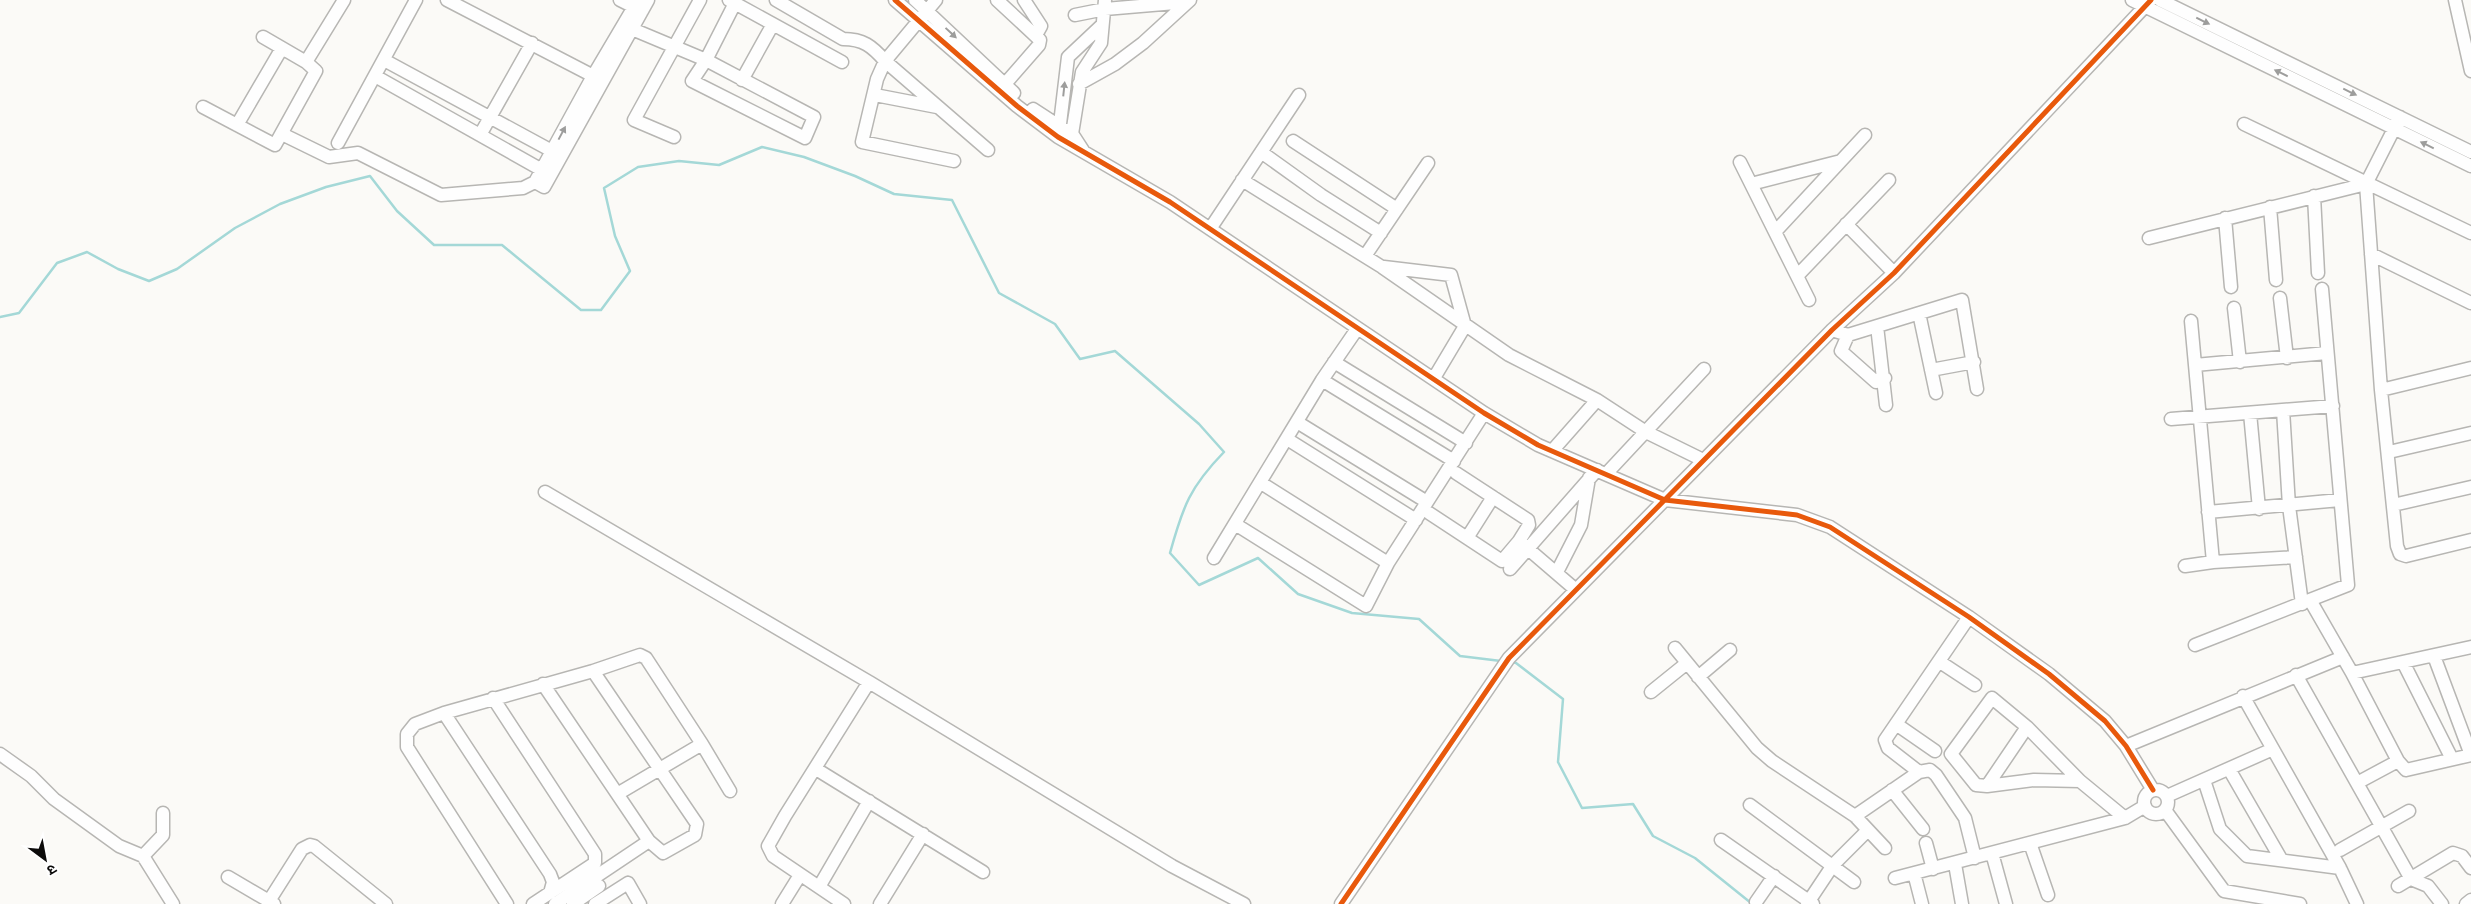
<svg xmlns="http://www.w3.org/2000/svg" width="2471" height="904" font-family="'Fira Sans','Noto Sans Devanagari',sans-serif">
	<style>
		.lines { fill: none; stroke-linecap: round; stroke-linejoin: round }
		.stream { stroke: #a4d8d7; stroke-width: 2.5 }
		.minor-casing { stroke: #b7b6b3; stroke-width: 15 }
		.minor { stroke: #fefefe; stroke-width: 12 }
		.cycleway-casing { stroke: #fff; stroke-width: 8 }
		.cycleway { stroke: #e8590c; stroke-width: 5 }
		.oneway { fill: #9d9d9c }
	</style>
	<rect width="100%" height="100%" fill="#fbfaf7"/>
	<g class="lines">
		<path class="stream" d="M0 317 19 313 57 263 87 252 118 269 149 281 177 269 235 228 280 204 326 187 370 176 397 211 434 245H502L581 310H601L630 271 615 236 604 188 638 167 679 161 719 165 762 147 804 157 855 176 894 194 952 200 999 293 1055 324 1080 359 1115 351 1199 424 1224 452C1190 487 1183 506 1170 553L1199 585 1258 558 1298 594 1352 613 1419 619 1460 656 1501 661
			M1512 662 1516 663 1563 699 1558 762 1582 808 1633 804 1653 836 1695 858 1751 903"/>
		<defs>
			<path id="minor" d="M447 0 601 80
				M620 0 642 11
				M638 0 593 76 535 182 544 187 648 0
				M729 0 842 62
				M776 0 843 39C863 39 872 46 885 61L988 150
				M895 0 1017 106 1058 137 1170 202 1484 413 1538 445 1665 500 1797 515 1830 527 1969 617 2049 674 2105 721 2126 746 2153 790
				M915 0 1014 93
				M936 0 885 61 877 79 862 142 954 161
				M997 0 1040 40 1039 45 1005 84
				M1024 0 1041 26 1036 35
				M2132 0 2471 166
				M2160 0 2471 152
				M2455 0 2471 71
				M1075 15 1105 9 1187 2
				M632 29 706 60 814 117 805 138 692 81 706 60 735 3
				M384 60 552 151
				M306 62 344 0
				M375 76 542 170
				M742 80 773 24
				M1079 84 1115 64 1143 43 1190 0
				M875 95 937 107
				M203 107 275 145 316 71 306 62 263 37
				M1033 109 1073 135 1084 152
				M2400 117 2366 184 2381 390 2397 546 2400 554 2406 556 2471 540
				M2244 124 2471 233
				M237 125 282 48
				M1059 132 1068 57 1102 25
				M282 134 329 157 358 153 441 195 523 188 535 182
				M480 135 532 43
				M674 137 634 120 700 0
				M1071 140 1082 72 1101 43 1105 0
				M1293 141 1397 209
				M338 143 416 0
				M1261 152 1321 195 1381 233
				M1740 162 1797 276 1889 180
				M1242 180 1382 267 1509 355 1597 400 1646 432 1703 460
				M1751 184 1841 161
				M2314 196 2318 273
				M2270 207 2276 280
				M2225 218 2231 287
				M1846 224 1894 273
				M1210 229 1299 95
				M1775 232 1865 135
				M2149 238 2366 184
				M2371 254 2471 303
				M1365 256 1428 163
				M1384 267 1451 275 1465 326 1434 378
				M1797 276 1809 300
				M2280 298 2287 358
				M2234 308 2240 362
				M1919 313 1936 393
				M2191 321 2213 562
				M1877 326 1886 405
				M1832 330 1848 335 1962 300 1977 389
				M1848 335 1841 351 1876 382 1885 378
				M1334 362 1466 443
				M2195 365 2327 353
				M1931 370 1974 362
				M1322 380 1454 461
				M2381 390 2471 368
				M2283 410 2289 506 2302 604
				M2250 413 2259 509
				M2171 419 2333 406
				M1297 422 1427 502
				M1287 439 1416 520
				M1552 451 1597 400
				M2389 452 2471 433
				M1456 473 1528 520 1529 525 1519 541
				M1606 474 1704 369
				M1261 483 1388 563
				M545 492 869 682 785 816 768 846 773 856 844 904
				M2393 505 2471 487
				M2208 512 2340 500
				M1429 513 1502 561 1519 541 1576 590
				M1235 524 1366 606 1388 563 1484 413
				M1467 538 1493 497
				M1214 558 1322 380 1357 329
				M2185 566 2213 562 2296 557
				M1510 569 1597 470
				M1557 572 1581 525 1589 478
				M2310 600 2352 673 2398 761 2406 770 2471 755
				M2195 645 2348 585 2322 289
				M1675 648 1757 748 1772 761 1855 816 1885 848
				M2434 656 2471 755
				M1940 662 1975 685
				M2403 662 2452 759
				M2352 673 2471 647
				M2296 675 2411 879 2428 886 2442 904
				M1698 677 1730 650
				M869 682 1172 866 1244 904
				M543 684 649 841 663 853 695 835 697 824 593 671
				M1651 692 1687 663
				M2243 696 2340 868 2357 904
				M493 698 595 854V863L533 904
				M444 713 550 874 553 882 550 893
				M1896 724 1935 751
				M2126 746 2343 657
				M0 754 31 776 54 799 119 846 143 856 173 904
				M816 769 983 872
				M2229 769 2281 859
				M1919 772 1930 770 1936 775 1965 818 1975 858
				M2204 780 2220 829 2247 856 2340 868
				M2080 781 2034 780 1987 786 1976 785 1951 754 1992 698 2027 727 2080 781 2125 818
				M2357 783 2398 761
				M1987 786 2027 727
				M2144 802a12 12 0 1 1 24 0a12 12 0 1 1-24 0Z
				M1892 790 1923 829
				M619 793 702 744
				M2167 796 2273 749
				M1750 805 1854 882
				M2165 810 2224 891 2300 904
				M1855 816 1919 772 1888 748 1885 740 1969 617
				M1721 840 1813 904
				M1926 843 1933 869
				M2030 843 2048 895
				M2340 850 2409 811
				M1992 853 2006 904
				M143 856 163 835V813
				M1955 864 1962 904
				M1914 873 1922 904
				M228 877 274 904
				M1895 878 2125 818 2145 806
				M628 883 640 904
				M2398 886 2453 853 2462 856 2471 868
				M819 887 869 801
				M269 901 302 849 310 845 314 846 386 904
				M1756 902 1774 876
				M507 904 407 747V734L415 724 444 713 593 671 640 655 646 658 702 744 730 791
				M555 904 649 841
				M573 904 599 886
				M595 904 628 883
				M782 904 800 875
				M880 904 923 834
				M1341 904 1509 658 1832 330 1894 273 2151 0
				M1807 904 1833 865 1868 830
				M2466 904 2471 900"/>
		</defs>
		<use href="#minor" class="minor-casing"/>
		<use href="#minor" class="minor"/>
		<defs>
			<path id="cycleway" d="M895 0 1017 106 1058 137 1170 202 1484 413 1538 445 1665 500 1797 515 1830 527 1969 617 2049 674 2105 721 2126 746 2153 790
				M1341 904 1509 658 1832 330 1894 273 2151 0"/>
		</defs>
		<use href="#cycleway" class="cycleway-casing"/>
		<use href="#cycleway" class="cycleway"/>
	</g>
	<defs><path id="oneway-solid" d="M-6-.8H1V-3.2L6.5 0L1 3.2V.8H-6Z" transform="scale(1.25)"/></defs>
	<g class="oneway">
		<use href="#oneway-solid" transform="translate(2203 21) rotate(26)"/>
		<use href="#oneway-solid" transform="translate(951 33) rotate(43)"/>
		<use href="#oneway-solid" transform="translate(2281 73) rotate(-154)"/>
		<use href="#oneway-solid" transform="translate(1064 89) rotate(-84)"/>
		<use href="#oneway-solid" transform="translate(2350 92) rotate(26)"/>
		<use href="#oneway-solid" transform="translate(562 133) rotate(-62)"/>
		<use href="#oneway-solid" transform="translate(2427 145) rotate(-154)"/>
	</g>
	<g transform="translate(45 859) rotate(148)" stroke="#ffffff" stroke-width="4" paint-order="stroke">
	<path d="M0-4L9 19L0 12L-9 19Z" fill="#0c0b0a"/>
	<text y="-8" font-size="14" font-weight="bold" text-anchor="middle" fill="#0c0b0a">उ</text>
	</g>
</svg>
